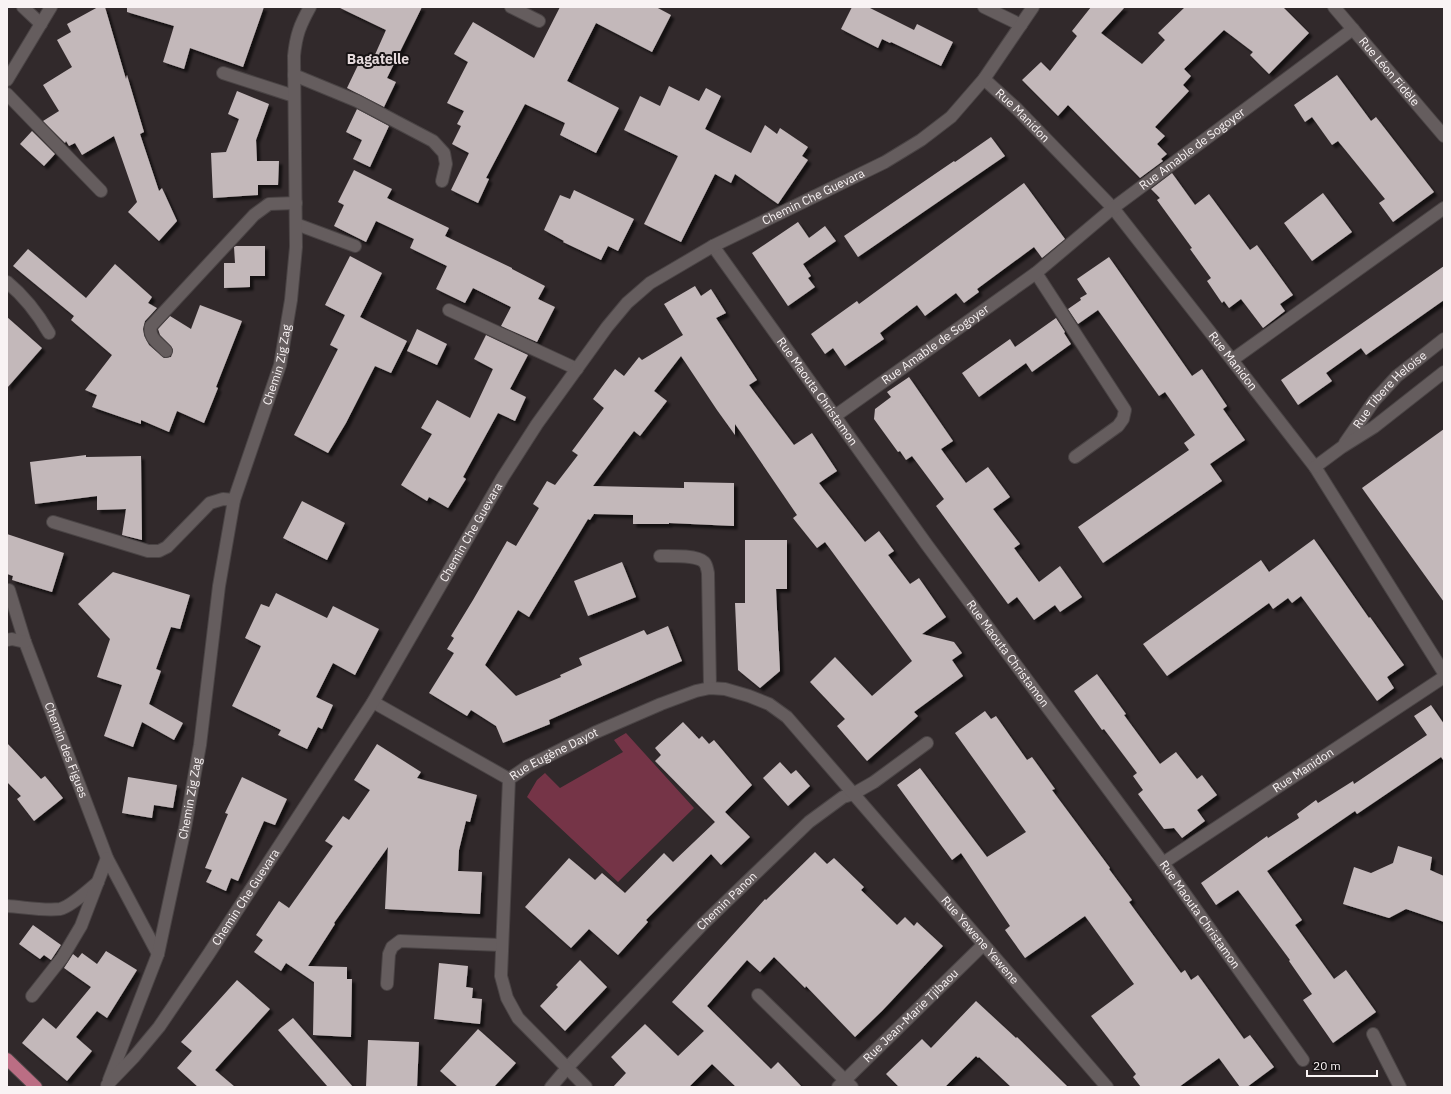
<svg xmlns="http://www.w3.org/2000/svg" width="1451" height="1094" font-family="'IBM Plex Sans',sans-serif">
	<style>
		.green { fill: #753447 }
		.building { fill: #c3b8ba; filter: url(#shadow) }
		.lines { fill: none; stroke-linecap: round; stroke-linejoin: round }
		.minor-casing { stroke: #4a4445; stroke-width: 14 }
		.major-casing { stroke: #4a4445; stroke-width: 14 }
		.minor { stroke: #655d5e; stroke-width: 12 }
		.major { stroke: #bb6e84; stroke-width: 12 }
		.labels { text-anchor: middle; stroke-width: 4; stroke-linejoin: round; paint-order: stroke }
		.street-label { font-size: 12px; fill: #f9f3f4; stroke: #171314 }
		.quarter-label { font-size: 14px; font-weight: bold; fill: #e5dadc; stroke: #171314 }
	</style>
	<defs>
		<filter id="shadow"><feDropShadow dx="3.5" dy="3.5" stdDeviation="1" flood-color="#0009"/></filter>
	</defs>
	<rect width="100%" height="100%" fill="#31292b"/>
	<path class="green" d="M626 733 694 808 618 882 527 797 537 780 545 773 560 788 623 752 614 740Z"/>
	<path class="building" d="M98 7H105L126 79 127 75 144 132 140 134 159 191 162 188 177 221 159 241 128 212 137 202 114 136 82 155 75 143 69 146 66 141 65 143 43 121 59 111 43 85 72 67 57 40 71 32 67 24Z
		M127 7H264L243 67 190 48 184 69 163 62 174 26 127 12Z
		M338 7H422L387 78 396 82 384 107 347 88 359 63 369 68 386 30Z
		M560 7H656L671 15 652 52 596 23 567 81 619 108 596 153 560 135 565 123 525 104 486 178 489 179 478 203 451 190 469 153 452 144 461 126 457 124 464 111 447 103 468 62 454 54 473 22 534 58Z
		M852 7H868L914 30 917 24 953 42 941 66 891 42 890 43 882 39 878 48 841 29Z
		M1091 7H1125L1101 33 1142 64 1165 40 1158 33 1185 7H1283L1309 33 1269 74 1250 55 1253 52 1224 30 1184 69 1191 76 1183 85 1189 91 1155 127 1165 136 1157 144 1167 154 1161 159 1163 161 1140 178 1068 105 1058 116 1022 80 1041 62 1050 71 1077 36 1072 31Z
		M1337 75 1371 121 1376 117 1434 192 1393 222 1379 203 1385 199 1338 141 1332 145 1312 117 1305 122 1294 105Z
		M669 86 699 101 706 88 721 96 705 129 751 153 765 125 777 134 780 128 808 147 802 156 808 160 778 204 735 174 731 183 715 174 681 242 644 224 678 156 624 130 640 96 660 106Z
		M237 91 269 104 256 140 257 161H279L278 185H258V195L213 198 211 153 226 152 239 119 228 114Z
		M357 109 389 126 370 167 353 159 362 140 346 132Z
		M32 131 55 154 44 166 20 144Z
		M991 137 1005 156 858 257 844 236 954 161 955 162Z
		M354 170 392 189 387 198 449 228 445 236 512 268V269L545 286 538 299 555 307 537 342 501 326 511 307 473 288 465 303 436 289 447 266 410 248 414 239 376 221 366 242 334 226 344 205 338 202Z
		M1172 173 1195 205 1209 194 1250 250 1257 245 1293 295 1280 304 1285 311 1263 328 1241 299 1229 308 1224 301 1222 303 1207 281 1211 278 1190 249 1192 248 1157 200 1160 198 1151 189Z
		M1024 183 1065 239 1042 258 1034 247 977 289 979 292 964 303 956 293 925 316 917 305 880 333 884 339 845 366 833 348 825 354 811 334 857 301 859 304Z
		M574 190 634 219 618 251 608 246 601 260 563 242 564 241 544 230 560 195 570 199Z
		M1323 193 1352 232 1312 261 1284 223Z
		M798 222 809 238 825 226 836 241 803 264 811 276 808 278 815 287 788 306 752 253Z
		M236 246H265V276H250V287L224 288V263H235L234 247Z
		M28 249 86 298 115 264 152 297 148 303 157 308 145 321 143 329 144 335 149 345 164 358 171 357 173 350 171 346 160 335 158 329 170 316 191 329 200 305 242 321 216 387 218 388 204 423 177 411 169 432 141 420V424L92 407 97 395 85 390 112 355 71 320 74 316 13 266Z
		M350 256 382 273 360 317 407 341 391 373 375 366 346 423 328 453 294 435 338 349 330 345 345 315 325 305Z
		M1109 257 1192 376 1202 369 1227 406 1223 409 1245 440 1210 464 1222 481 1103 563 1078 527 1189 450 1184 443 1195 435 1165 392 1159 396 1098 310 1078 324 1068 309 1081 300 1080 298 1087 294 1077 279Z
		M1444 266V300L1366 355 1361 348 1326 373 1332 381 1298 405 1281 380Z
		M695 286 701 296 711 289 726 313 716 318 757 380 749 385 794 445 812 433 837 471 819 483 865 542 879 531 894 551 888 555 910 584 919 578 946 617 922 634 954 642 962 653 952 660 963 676 914 712 918 716 867 761 837 726 845 719 810 682 835 657 872 696 912 661 825 542 817 548 793 518 797 515 735 424V435L717 410 681 356 654 391 667 401 640 436 634 431 593 486 684 488V482L734 483V526L669 523V524H633V515L594 514 590 520 588 519 529 617 518 610 485 665 516 696 561 677 560 675 582 665 579 658 644 630 647 635 668 626 682 661 549 720 550 724 503 743 496 726 471 710 467 716 429 693 454 653 447 649 454 638 451 636 473 600 507 541 516 546 539 508 533 504 547 481 555 485 578 455 572 451 604 408 593 399 615 369 624 376 639 357 642 360 683 335 664 304Z
		M7 317 42 348 7 388Z
		M1056 318 1065 332 1064 333 1071 344 1032 372 1026 363 979 397 962 373 1010 339 1015 347Z
		M417 329 447 344 437 365 407 351Z
		M486 335 528 355 510 389 526 397 515 421 498 413 463 477 466 479 448 508 429 497 427 501 401 485 432 434 421 428 437 400 470 418 493 369 474 359Z
		M909 377 953 441 941 449 966 483 988 467 1010 497 993 509 1020 544 1014 548 1039 582 1060 566 1082 597 1060 612 1055 605 1034 620 1017 597 1008 604 936 506 944 499 912 456 906 460 900 451 898 452 874 419 875 409 891 397 887 392Z
		M1444 429V602L1362 488Z
		M86 455V457L141 456 142 540 122 535 126 509 97 510V496L35 504 30 462Z
		M302 501 345 523 327 560 283 538Z
		M7 534 64 553 52 592 12 580 13 576 7 574Z
		M1314 539 1369 618 1370 617 1404 665 1387 677 1394 688 1377 701 1301 596 1292 603 1288 598 1273 609 1269 603 1167 676 1143 644 1261 560 1269 572Z
		M745 540H787V589H776L780 671 760 688 738 670 735 603H745Z
		M622 562 636 597 588 616 574 581Z
		M113 572 190 595 180 629 171 627 156 669 161 671 149 704 183 723 174 740 142 722 133 747 104 736 122 685 97 677 110 639 78 604Z
		M276 593 327 618 333 606 379 629 355 675 333 663 316 697 333 705 322 729 318 727 307 749 278 735 281 730 232 706 261 646 245 638 261 604 269 607Z
		M1097 674 1126 714 1124 715 1160 764 1176 752 1197 779 1202 775 1217 795 1197 810 1205 821 1182 838 1174 828 1164 829 1138 794 1143 790 1133 776 1137 773 1104 729 1102 730 1074 691Z
		M1431 705 1444 724V761L1441 757 1357 814 1355 811 1267 871 1302 920 1295 925 1334 979 1346 970 1376 1012 1333 1043 1303 1000 1312 994 1289 961 1290 960 1238 890 1216 905 1201 883 1267 836 1268 838 1299 818 1297 814 1316 800 1318 803 1353 781 1354 784 1427 735 1414 716Z
		M985 711 991 719 996 716 1027 760 1032 757 1055 789 1052 790 1110 868 1109 869 1132 900 1129 902 1181 973 1185 970 1191 980 1198 975 1244 1039 1250 1035 1274 1067 1247 1087H1240L1219 1058 1179 1087H1141L1133 1077 1136 1074 1091 1016 1134 984 1085 916 1025 958 1005 930 1010 926 961 853 952 860 897 785 920 768 987 857 1026 832 955 733Z
		M683 722 699 739 702 736 709 744 714 740 752 785 725 812 750 837 721 865 711 854 646 920 648 922 618 955 589 929 571 948 525 907 569 858 595 880 602 873 625 893 664 853 673 862 715 822 655 761 661 755 655 748Z
		M7 743 41 779 45 776 63 798 34 821 17 799 21 796 7 782Z
		M377 744 421 772 417 778 477 795 470 822 466 821 459 850 458 871 482 872 480 914 385 909 388 847 334 923 335 924 308 966 347 967V979H352L351 1037 313 1035 314 982 286 963 281 971 254 952 263 940 256 935 279 901 289 908 333 846 325 841 343 816 349 820 370 790 354 780Z
		M780 762 791 774 796 770 810 786 788 806 763 778Z
		M128 777 177 785 173 808 154 805 152 818 122 813Z
		M242 777 287 799 275 825 264 821 238 881 231 878 226 891 206 882 212 870 205 868 228 814 225 813Z
		M1398 846 1432 857 1430 870 1444 876V922L1406 909 1389 918 1343 904 1354 867 1371 873 1393 863Z
		M815 852 827 864 834 858 864 887 861 890 897 925 905 917 914 926 917 922 943 946 882 1011 855 1037 806 986 805 988 774 957 760 972 747 960 707 1006 771 1069 778 1062 802 1087H736L712 1064 689 1087H613L626 1073 611 1057 645 1024 678 1056 704 1031 672 1002 765 899 766 900Z
		M33 925 61 945 51 960 44 955 40 959 19 944Z
		M106 951 137 970 107 1018 97 1011 76 1037 92 1051 67 1081 22 1043 43 1018 56 1029 91 987 64 968 73 954 78 958 82 953 97 964Z
		M580 960 607 987 565 1031 540 1006 558 987 556 985Z
		M439 963 468 966 466 987 473 988 472 998 482 999 480 1024 434 1019Z
		M237 980 270 1009 215 1070 235 1087H198L177 1068 192 1051 181 1042Z
		M976 1001 1016 1038 1017 1037 1068 1087H1011L979 1057 978 1058 976 1056 945 1087H899L886 1074 922 1039 931 1048Z
		M293 1018 328 1058 353 1087H328L278 1030Z
		M478 1029 516 1063 494 1087H458L440 1071Z
		M368 1040 419 1042 417 1087H366Z"/>
	<g class="lines">
		<defs>
			<g id="minor">
				<path d="M23 7 41 24"/>
				<path d="M511 7 539 21"/>
				<path d="M984 7 1021 25"/>
				<path id="s1" d="M1334 7 1444 136"/>
				<path d="M223 73 294 96"/>
				<path d="M294 75 357 101 433 141 444 153 446 164 442 181"/>
				<path id="s2" d="M984 79 1017 109 1113 208 1232 360 1315 467 1444 673"/>
				<path d="M7 80 51 7"/>
				<path d="M7 94 101 191"/>
				<path d="M296 224 355 246"/>
				<path id="s3" d="M713 246 927 545 1163 863 1303 1060"/>
				<path d="M1036 273 1125 410 1123 419 1118 426 1075 457"/>
				<path d="M7 282C24 296 38 314 49 333"/>
				<path d="M449 310 577 369"/>
				<path d="M166 351C159 343 148 338 151 326L254 215 269 204 296 203"/>
				<path d="M1232 360 1444 208"/>
				<path id="s4" d="M835 416 1036 273 1113 208 1353 29"/>
				<path id="s5" d="M1345 443 1374 401 1397 376 1444 339"/>
				<path d="M1315 467 1342 447 1374 427 1444 372"/>
				<path d="M53 522 148 551H159L167 547 210 503 223 499 234 500"/>
				<path d="M660 556C670 556 697 555 704 562 707 565 707 569 708 573L710 688"/>
				<path id="s6" d="M9 590 25 642 107 858 158 954"/>
				<path d="M7 640 12 639 25 642"/>
				<path d="M373 702 509 779"/>
				<path id="s7" d="M1163 863 1444 677"/>
				<path d="M7 906C24 907 43 911 60 909 70 907 90 889 98 882"/>
				<path d="M387 984 389 954 392 947 400 941 501 945"/>
				<path d="M758 995 852 1087"/>
				<path d="M32 996 62 958 81 926 107 858"/>
				<path d="M1373 1034 1400 1087"/>
				<path id="s8" d="M109 1080 158 954 185 828 200 745 219 586 234 500 280 365 291 300 296 247 294 56C296 35 300 25 310 7"/>
				<path id="s9" d="M107 1085 134 1057 159 1027 208 955 373 702 503 477 537 424 607 327 627 303 650 283 713 246 885 162 921 140 951 117 984 79 1033 7"/>
				<path id="s10" d="M551 1087 567 1068 702 925 809 822 843 797 853 794 874 782 927 743"/>
				<path id="s11" d="M586 1087 518 1018 507 998 501 976 509 779 528 766 594 733 661 704 696 691 710 688 725 689 749 696 769 704 787 717 1107 1087"/>
				<path id="s12" d="M838 1087 983 945"/>
			</g>
			<path id="major" d="M7 1059 36 1087"/>
		</defs>
		<use href="#minor" class="minor-casing"/>
		<use href="#major" class="major-casing"/>
		<use href="#minor" class="minor"/>
		<use href="#major" class="major"/>
	</g>
	<g class="labels">
		<g class="street-label">
			<text dy="4" stroke="none"><textPath href="#s1" startOffset="85">Rue Léon Fidèle</textPath></text>
			<text dy="4" stroke="none"><textPath href="#s2" startOffset="53">Rue Manidon</textPath></text>
			<text dy="4" stroke="none"><textPath href="#s4" startOffset="446">Rue Amable de Sogoyer</textPath></text>
			<text dy="4" stroke="none"><textPath href="#s9" startOffset="1156">Chemin Che Guevara</textPath></text>
			<text dy="4" stroke="none"><textPath href="#s4" startOffset="123">Rue Amable de Sogoyer</textPath></text>
			<text dy="4" stroke="none"><textPath href="#s2" startOffset="377">Rue Manidon</textPath></text>
			<text dy="4" stroke="none"><textPath href="#s8" startOffset="738">Chemin Zig Zag</textPath></text>
			<text dy="4" stroke="none"><textPath href="#s3" startOffset="179">Rue Maouta Christamon</textPath></text>
			<text dy="4" stroke="none"><textPath href="#s5" startOffset="70">Rue Tibere Heloise</textPath></text>
			<text dy="4" stroke="none"><textPath href="#s9" startOffset="663">Chemin Che Guevara</textPath></text>
			<text dy="4" stroke="none"><textPath href="#s3" startOffset="503">Rue Maouta Christamon</textPath></text>
			<text dy="4" stroke="none"><textPath href="#s6" startOffset="170">Chemin des Figues</textPath></text>
			<text dy="4" stroke="none"><textPath href="#s11" startOffset="391">Rue Eugène Dayot</textPath></text>
			<text dy="4" stroke="none"><textPath href="#s7" startOffset="168">Rue Manidon</textPath></text>
			<text dy="4" stroke="none"><textPath href="#s8" startOffset="294">Chemin Zig Zag</textPath></text>
			<text dy="4" stroke="none"><textPath href="#s9" startOffset="234">Chemin Che Guevara</textPath></text>
			<text dy="4" stroke="none"><textPath href="#s10" startOffset="256">Chemin Panon</textPath></text>
			<text dy="4" stroke="none"><textPath href="#s3" startOffset="827">Rue Maouta Christamon</textPath></text>
			<text dy="4" stroke="none"><textPath href="#s11" startOffset="940">Rue Yewene Yewene</textPath></text>
			<text dy="4" stroke="none"><textPath href="#s12" startOffset="102">Rue Jean-Marie Tjibaou</textPath></text>
		</g>
		<g class="quarter-label">
			<text x="378" y="64">Bagatelle</text>
		</g>
	</g>
	<rect width="1451" height="1094" fill="none" stroke="#f9f3f4" stroke-width="16"/>
	<path d="M1307 1070v6h70v-6" fill="none" stroke="#f9f3f4" stroke-width="2"/>
	<text x="1313" y="1070" font-size="12" fill="#f9f3f4" stroke="#171314" stroke-width="3" paint-order="stroke">20 m</text>
</svg>
